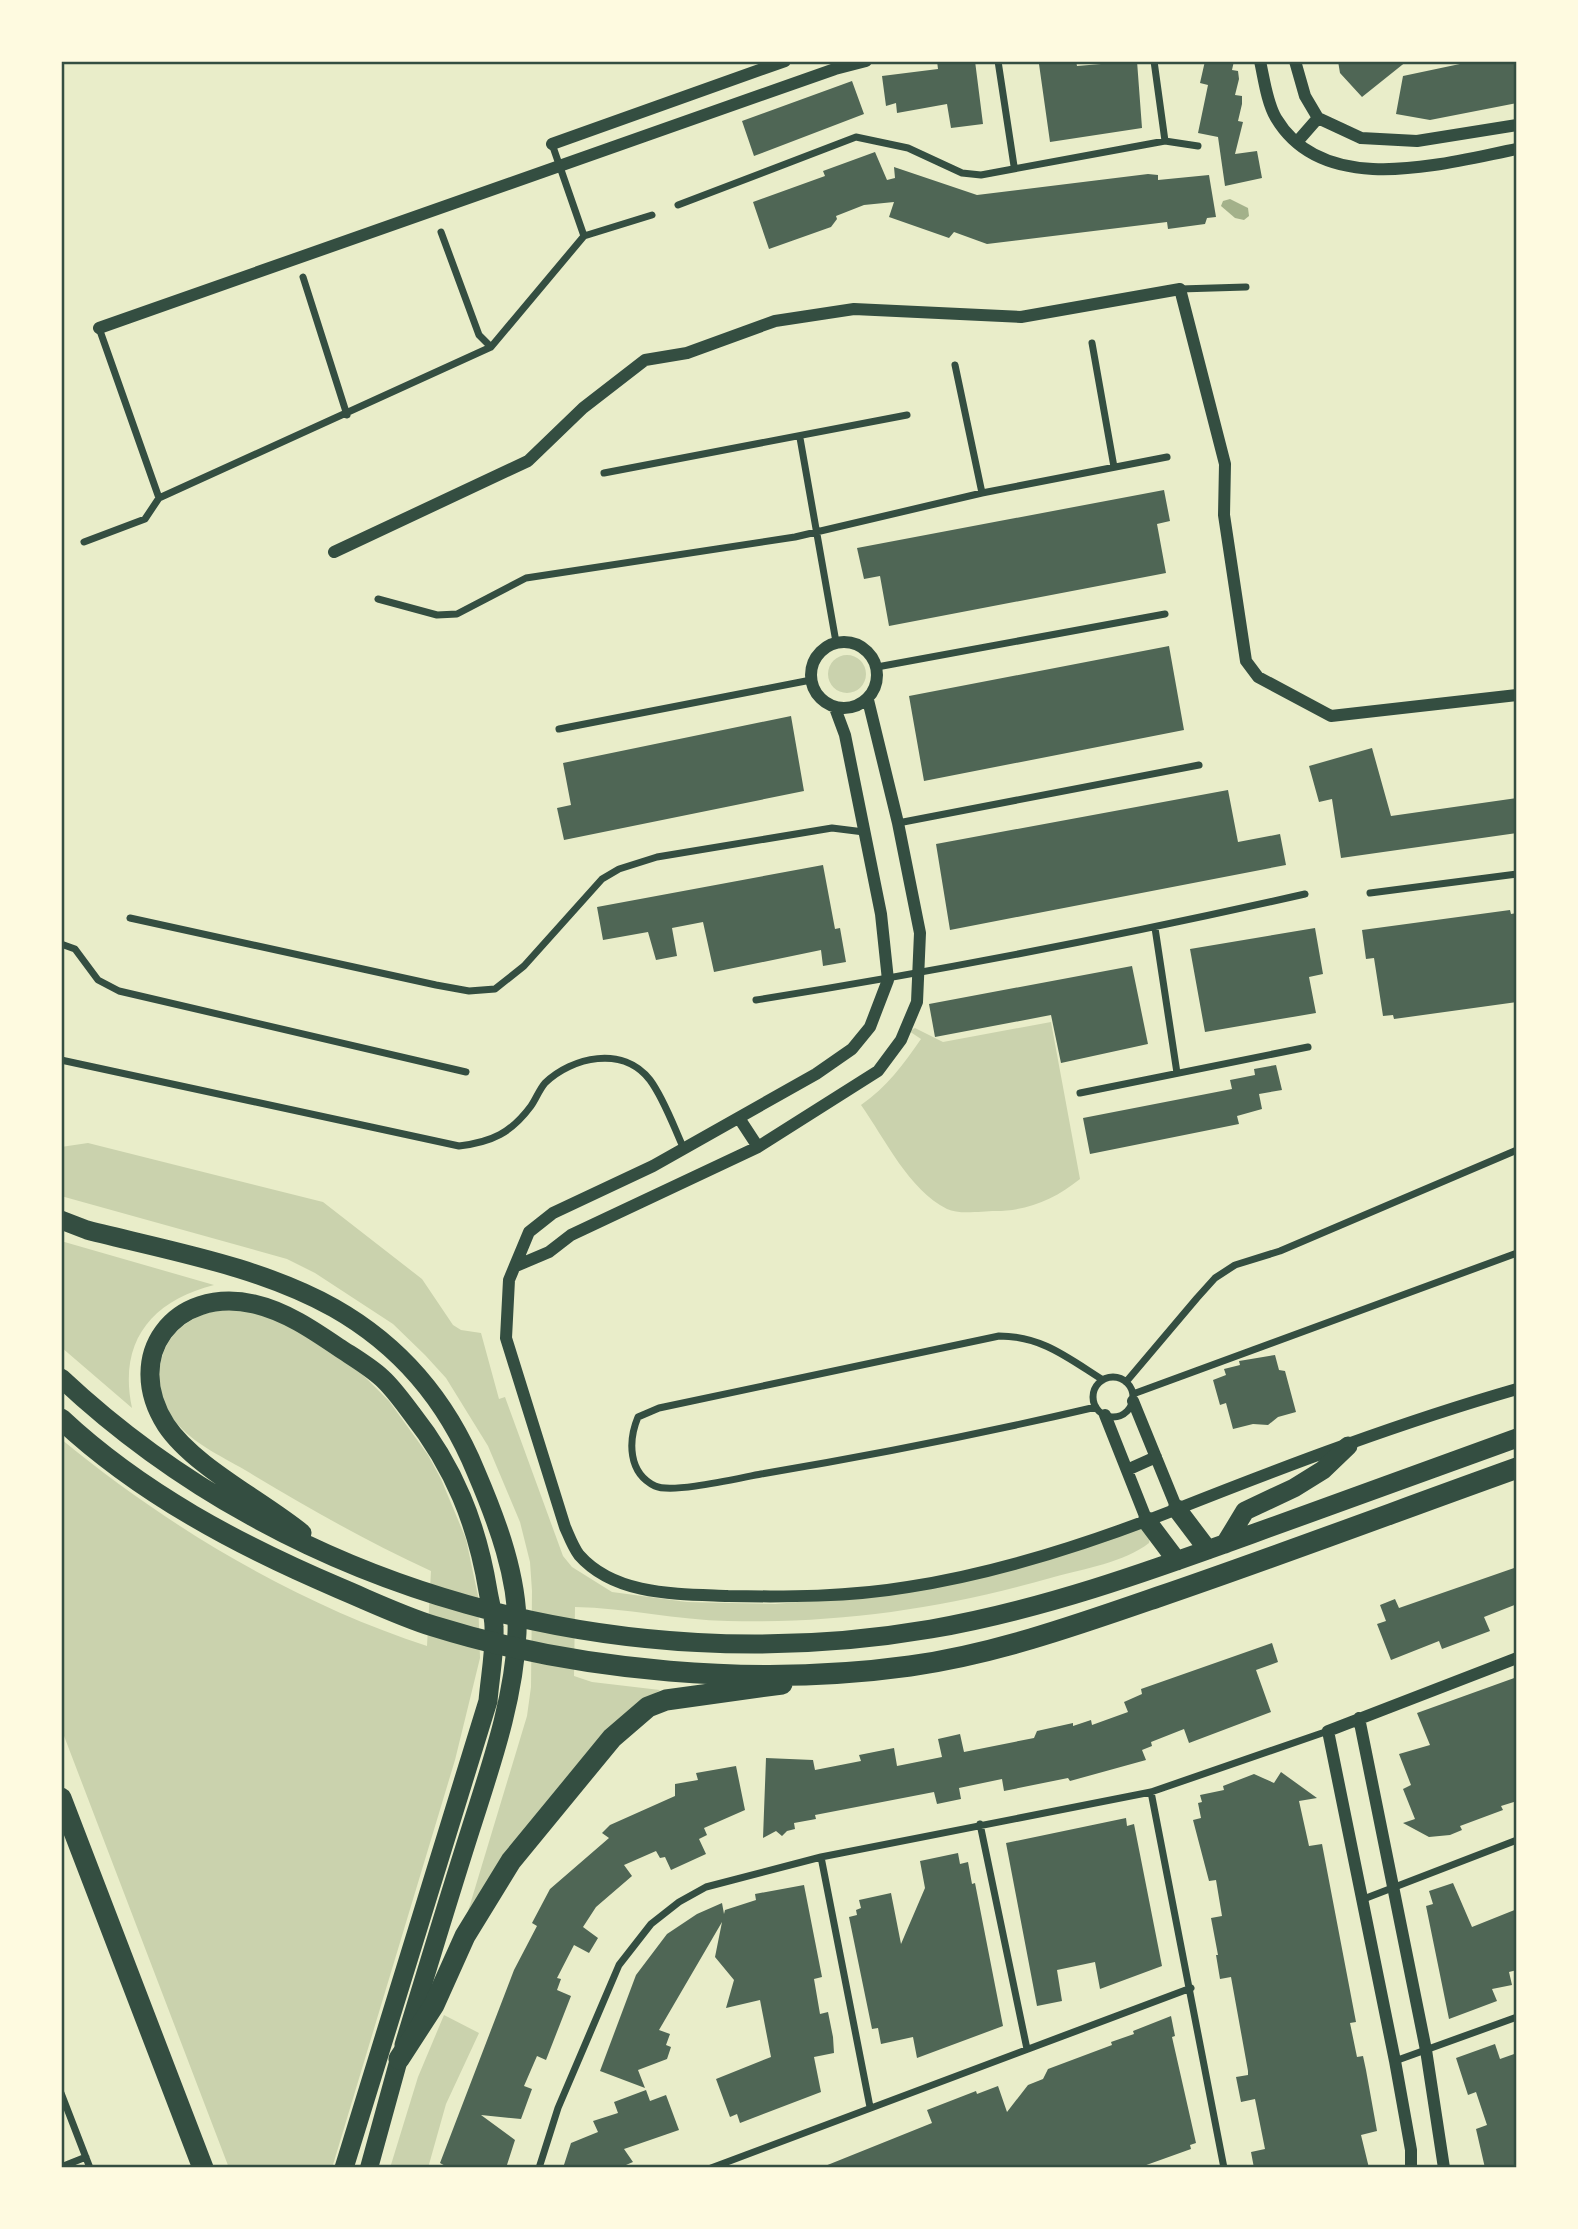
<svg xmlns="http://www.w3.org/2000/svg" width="1578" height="2229" font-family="'Fira Sans',sans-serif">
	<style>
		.green { fill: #cad2ad }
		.water { fill: #a3b18a }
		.building { fill: #4f6655 }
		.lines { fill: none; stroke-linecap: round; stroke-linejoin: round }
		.minor { stroke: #344e41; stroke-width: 7 }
		.tertiary { stroke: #344e41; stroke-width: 12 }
		.primary { stroke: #344e41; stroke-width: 18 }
		.trunk { stroke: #344e41; stroke-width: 19 }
		.motorway { stroke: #344e41; stroke-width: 21 }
		.neatline { fill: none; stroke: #344e41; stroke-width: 2.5 }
	</style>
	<rect width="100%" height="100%" fill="#e9edc9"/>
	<path class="green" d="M828 674a19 19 0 1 1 38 0a19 19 0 1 1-38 0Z
		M1051 1022 1080 1179C1055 1199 1028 1211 995 1211 982 1211 959 1215 947 1209 909 1190 885 1139 861 1105 887 1087 903 1065 921 1039L909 1031 915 1028 943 1042Z
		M88 1143 323 1202 422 1279 453 1325 461 1330 481 1333 499 1399 505 1397 563 1556 572 1567 612 1592 687 1602 775 1604 881 1595 1141 1528 1150 1536 1149 1543C1125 1562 1083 1569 1054 1577 947 1608 840 1624 728 1621 677 1620 626 1608 575 1607L574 1676 592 1682 660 1690 631 1710 466 1918 527 1716 531 1687 532 1591 530 1562 520 1522 488 1446 446 1378 425 1355 393 1324 315 1273 287 1259 61 1196V1147Z
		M61 1241 214 1285C151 1301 118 1342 132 1408L61 1347Z
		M225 1307 279 1318 355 1367 389 1401 428 1455 441 1479 466 1539 478 1596 480 1658 455 1760 332 2168H229L61 1728V1439C168 1527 295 1603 427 1646L431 1571C366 1541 306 1507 245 1470 221 1456 188 1441 172 1417 160 1400 156 1376 162 1357 172 1325 196 1316 225 1307Z
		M444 2015 479 2033 446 2104 428 2168H390L418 2077Z"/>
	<path class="water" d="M1230 199 1248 208 1249 216 1244 220 1235 218 1221 206 1223 201Z"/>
	<path class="building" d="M937 61H975L983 124 951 128 947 104 897 113 896 103 886 106 882 76 938 69Z
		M1076 61 1077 66 1137 61 1142 128 1050 142 1039 64Z
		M1205 61H1234L1232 70 1238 71 1239 79 1235 95 1242 96V104L1238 121 1243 122 1235 154 1257 151 1262 178 1225 186 1218 137 1198 133 1208 85 1200 83Z
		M1338 61H1407L1362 97 1340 73Z
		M1474 61H1517V103L1430 120 1396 114 1403 76Z
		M852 81 864 114 754 156 742 121Z
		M875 152 887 180 895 178 894 167 977 195 1148 174 1158 175V180L1209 175 1216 217 1207 218 1205 224 1168 229 1167 222 987 244 954 232 949 238 889 217 894 202 864 205 836 216 837 219 831 227 769 249 753 202 825 176 823 171Z
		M1164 490 1170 521 1157 524 1166 573 889 626 880 576 864 579 857 548Z
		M1169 646 1184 730 924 781 909 696Z
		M791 716 804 791 564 840 557 808 571 805 563 763Z
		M1372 748 1391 816 1517 798V833L1341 858 1332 799 1319 802 1309 766Z
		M1228 790 1238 842 1280 834 1286 865 950 930 936 844Z
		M823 865 835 929 840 928 846 962 823 966 821 950 714 972 703 922 672 928 677 956 656 960 648 932 603 940 597 907Z
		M1510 910 1511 914 1517 913V1002L1394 1019 1393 1015 1383 1016 1374 958 1366 959 1362 930Z
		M1315 928 1323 974 1309 977 1316 1013 1205 1032 1190 949Z
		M1132 966 1148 1044 1061 1063 1051 1015 935 1037 929 1004Z
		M1276 1065 1282 1090 1259 1094 1262 1109 1237 1116 1239 1124 1090 1154 1083 1118 1232 1089 1230 1080 1255 1075 1254 1069Z
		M1275 1355 1279 1370 1285 1371 1296 1412 1278 1417 1268 1425 1253 1424 1233 1429 1226 1403 1220 1405 1213 1380 1226 1375 1224 1369 1240 1365 1239 1361Z
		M1517 1567V1604L1484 1617 1490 1631 1442 1649 1439 1641 1391 1660 1377 1624 1386 1621 1380 1605 1395 1599 1399 1608Z
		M1272 1643 1278 1662 1256 1670 1271 1712 1189 1743 1184 1729 1151 1742 1152 1746 1142 1750 1146 1760 1070 1781 1068 1778 1004 1791 1002 1779 959 1788 961 1799 937 1804 934 1792 815 1815 816 1819 794 1823 795 1829 787 1831 782 1836 776 1831 763 1838 766 1758 813 1760 815 1770 861 1761 859 1755 894 1748 897 1766 942 1757 938 1739 960 1734 964 1752 1034 1738 1037 1731 1073 1723V1726L1091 1720 1092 1725 1128 1712 1124 1702 1142 1694 1141 1689Z
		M1517 1677V1801L1501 1806 1503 1810 1460 1826 1462 1830 1450 1835 1429 1837 1403 1823 1415 1819 1403 1789 1411 1785 1399 1754 1430 1745 1417 1713Z
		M736 1766 745 1810 704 1828 707 1835 699 1839 706 1854 671 1870 665 1857 660 1858 656 1851 624 1865 632 1876 596 1907 583 1927 598 1938 589 1953 574 1945 557 1978 561 1979 557 1990 571 1996 546 2060 537 2056 524 2086 532 2089 521 2119 481 2115 515 2140 506 2168H449L440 2163 514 1970 537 1926 532 1923 550 1889 609 1838 602 1833 610 1825 675 1796V1784L698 1780 696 1773Z
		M1281 1772 1317 1798 1299 1801 1309 1846 1322 1844 1356 2022 1350 2023 1357 2057 1363 2056 1366 2070 1377 2131 1361 2135 1369 2168H1254L1251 2152 1265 2149 1255 2099 1241 2102 1236 2077 1248 2075V2071L1231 1977 1220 1979 1216 1955H1218L1211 1918 1222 1916 1216 1880 1209 1881 1193 1820 1201 1818 1198 1803 1202 1802 1200 1795 1224 1790 1223 1786 1254 1774 1274 1783Z
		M1126 1818 1127 1826 1134 1824 1162 1966 1100 1989 1095 1962 1057 1970 1062 2001 1037 2006 1006 1843Z
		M958 1853 960 1864 968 1862 972 1884 975 1883 1003 2026 917 2058 913 2037 881 2044 878 2028 872 2029 849 1917 857 1915 856 1910 861 1908 859 1900 891 1893 901 1944 925 1888 920 1861Z
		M1453 1883 1472 1927 1517 1909V1970L1509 1972 1512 1985 1492 1989 1497 2001 1449 2019 1426 1906 1433 1904 1429 1891Z
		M804 1885 822 1977 814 1979 820 2014 828 2012 833 2037 834 2053 814 2057 821 2092 740 2123 737 2114 730 2117 716 2079 771 2057 760 2000 726 2008 734 1980 715 1957 722 1922 659 2030 670 2034 666 2045 671 2047 667 2059 638 2070 645 2088 600 2071 636 1975 667 1934 697 1914 722 1903 724 1914 725 1910 756 1900 755 1894Z
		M1171 2016 1175 2036 1172 2037 1196 2143 1190 2145 1191 2149 1138 2168H820L932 2123 927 2110 976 2091 977 2094 998 2086 1007 2112 1028 2085 1043 2079 1048 2069 1112 2045 1111 2042 1134 2034 1133 2031Z
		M1495 2044 1500 2059 1517 2053V2168H1485L1476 2129 1487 2125 1476 2092 1468 2095 1456 2058Z
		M646 2090 650 2101 666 2095 679 2130 624 2149 633 2162 619 2168H563L571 2143 598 2132 593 2121 618 2113 614 2102Z"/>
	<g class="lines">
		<path class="minor" d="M998 61 1014 166
			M1154 61 1165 141
			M552 144 584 236
			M678 205 856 137 908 148 962 173 981 175 1165 141 1198 146
			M441 232 479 335 491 347
			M303 277 347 415
			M1180 289 1246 287
			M99 328 159 498
			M1092 343 1114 467
			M955 365 982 493
			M800 438 836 642
			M604 473 907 415
			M84 542 145 519 159 498 491 347 584 236 652 215
			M378 599 437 615 457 614 526 578 795 537 982 493 1167 457
			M877 667 1165 614
			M559 729 811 680
			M898 823 1199 765
			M1370 893 1517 874
			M130 918 436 985 469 991 495 989 524 966 602 879 619 869 657 857 832 828 864 832
			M1155 928 1177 1073
			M61 944 75 949 98 980 119 991 466 1072
			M756 1000C940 971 1123 935 1305 894
			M61 1060 459 1146C492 1142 511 1133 531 1106 536 1099 539 1090 545 1083 572 1057 623 1045 650 1080 664 1099 673 1125 683 1147
			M1080 1093 1308 1047
			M1093 1397a20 20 0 1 1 40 0a20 20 0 1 1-40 0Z
			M1126 1382 1197 1298 1215 1278 1235 1265 1280 1251 1517 1150
			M1133 1394 1517 1253
			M1096 1407C985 1433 873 1455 761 1474 739 1478 672 1494 655 1486 628 1473 628 1441 638 1417L659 1408 999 1336C1042 1336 1068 1358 1103 1380
			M1151 1792 1224 2168
			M980 1824 1027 2049
			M821 1857 870 2107
			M1361 1900 1517 1840
			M1395 2061 1517 2017
			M61 2093 90 2168
			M61 2167 86 2157
			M539 2168 558 2108 619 1965 651 1924 679 1902 706 1887 821 1857 1151 1792 1328 1731
			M711 2168 1191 1988"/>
		<path class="tertiary" d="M1260 61C1264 79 1267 103 1276 118 1324 199 1444 163 1517 149
			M1295 61 1305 96 1318 118 1361 138 1417 141 1517 125
			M1297 142 1318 118
			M552 144 785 61
			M99 328 835 69 866 61
			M334 552 528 461 583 408 645 360 687 353 775 321 854 309 1021 317 1180 289 1225 464 1224 515 1246 661 1258 677 1331 716 1517 695
			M811 675a33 33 0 1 1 66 0a33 33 0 1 1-66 0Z
			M835 708 845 735 881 914 888 980 870 1027 852 1049 816 1074 653 1166 553 1213 529 1232 509 1280 506 1338 565 1527C569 1536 573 1547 579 1555 615 1596 678 1594 728 1596 787 1597 849 1597 908 1587 999 1573 1091 1543 1177 1509 1288 1465 1402 1422 1517 1389
			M739 1118 758 1147
			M516 1266 549 1252 571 1235 758 1147 878 1071 901 1040 917 1002 920 933 898 823 868 700
			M1133 1401 1177 1509
			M1105 1415 1147 1521
			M1127 1470 1156 1457
			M1359 1718 1426 2050 1444 2168
			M1411 2168V2150L1395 2061 1328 1731 1517 1658"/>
		<path class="primary" d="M369 2168 399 2059"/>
		<path class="trunk" d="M61 1220 87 1230C169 1251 259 1266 334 1308 401 1346 447 1401 476 1472 497 1521 519 1579 517 1633 514 1700 491 1765 471 1828 448 1900 426 1973 404 2045
			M61 1378C291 1594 623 1682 931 1629 1041 1610 1147 1572 1252 1534 1341 1502 1429 1470 1517 1438
			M1177 1509 1208 1550
			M1147 1521 1177 1561
			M302 1533C263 1501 193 1466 166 1425 122 1356 174 1286 254 1304 285 1311 313 1330 338 1347 353 1357 369 1366 382 1378 393 1388 403 1402 412 1414 454 1467 477 1524 488 1591 490 1603 494 1616 494 1627 495 1652 490 1677 488 1701L344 2168
			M1225 1544 1245 1511 1294 1488 1323 1470 1348 1446"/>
		<path class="motorway" d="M61 1419C140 1493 240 1546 339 1588 370 1601 401 1616 433 1626 580 1672 758 1687 910 1666 995 1654 1077 1625 1158 1597 1278 1556 1397 1511 1517 1468
			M61 1798 203 2168
			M399 2059 434 2005 465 1936 511 1861 612 1738 648 1707 666 1700 782 1684"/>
	</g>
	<rect width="1578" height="2229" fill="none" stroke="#fefae0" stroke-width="126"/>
	<rect x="63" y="63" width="1452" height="2103" class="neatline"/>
</svg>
